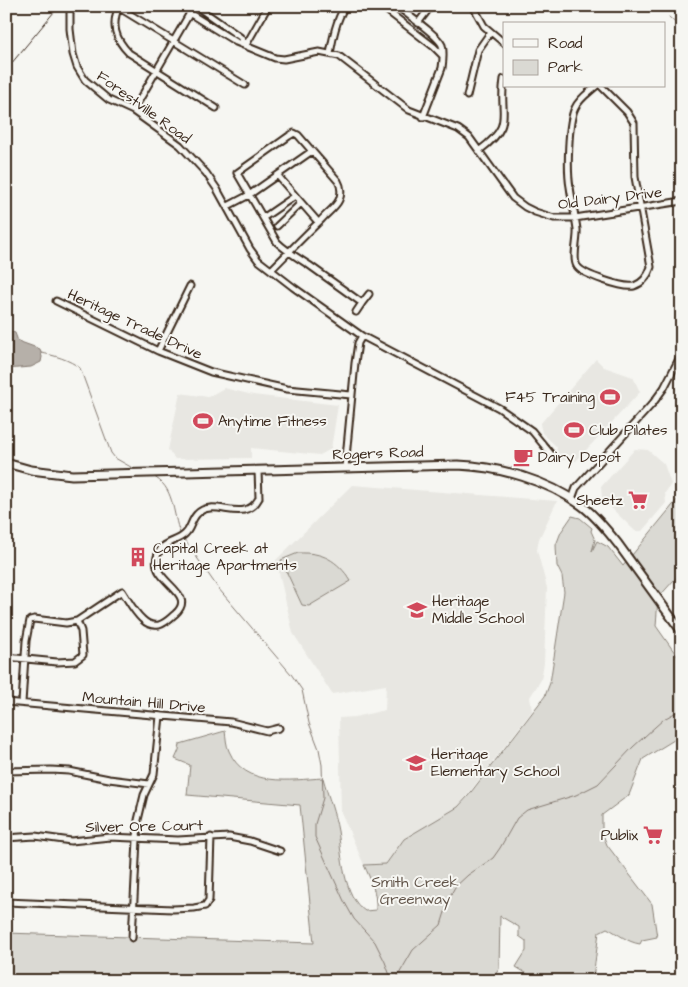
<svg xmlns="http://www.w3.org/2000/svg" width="688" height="987" font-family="'Architects Daughter',sans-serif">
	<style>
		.built { fill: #e8e7e2 }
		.green { fill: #dad9d3; stroke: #8a8278 }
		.water { fill: #b6b0a9; stroke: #857a71 }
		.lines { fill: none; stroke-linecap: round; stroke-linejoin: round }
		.stream { stroke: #857a71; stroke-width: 1 }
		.minor-casing { stroke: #3b2a1e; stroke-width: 9 }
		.major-casing { stroke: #3b2a1e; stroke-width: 11 }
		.minor { stroke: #f6f6f2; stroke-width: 5 }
		.major { stroke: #f6f6f2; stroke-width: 7 }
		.rail { stroke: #3b2a1e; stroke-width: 1 }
		.labels { text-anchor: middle; stroke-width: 4; stroke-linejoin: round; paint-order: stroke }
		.street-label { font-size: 15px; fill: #3b2a1e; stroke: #f6f6f2 }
		.poi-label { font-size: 15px; fill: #3b2a1e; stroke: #f6f6f2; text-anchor: start }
		.park-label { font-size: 15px; fill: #63564b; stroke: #f6f6f2 }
	</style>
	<rect width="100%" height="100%" fill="#f6f6f2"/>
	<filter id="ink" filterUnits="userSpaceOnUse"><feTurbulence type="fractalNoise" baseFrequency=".02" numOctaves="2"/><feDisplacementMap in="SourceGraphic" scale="10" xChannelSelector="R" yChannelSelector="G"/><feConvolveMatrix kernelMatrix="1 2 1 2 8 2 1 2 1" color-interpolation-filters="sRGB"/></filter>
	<g filter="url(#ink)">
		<path class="built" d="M596 359 604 367 633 377 640 392 576 461 555 459 557 447 542 433 540 424Z
			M224 388 253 395 338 405 331 449 320 455 251 448V458L175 459 168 450 180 393 208 397Z
			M635 449 648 450 664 464 671 484 665 493 666 503 642 531H635L602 499 601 487Z
			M352 485 557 501 539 539 537 550 547 588 544 663 541 680 530 697 532 711 458 807 404 839 386 864 364 865 341 812 339 718 355 717 385 710 386 685 332 694 293 633 276 560Z"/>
		<path class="green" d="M682 494V571L658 598 656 626 682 663V735L643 759 629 795 602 815V832L607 845 652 904 657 937 642 940 640 944C627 942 619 934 607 928L599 932 593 978 539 981 516 967 526 951V941L519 936V927L500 916 499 969 491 981H6V933L314 943 300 805 187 795 190 765 175 759 179 750 180 744 225 731C226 737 226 745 229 751 245 788 290 780 323 778 328 796 335 814 338 831 342 855 343 896 365 911L376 910C377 893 371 880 364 865L386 864 404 839 458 807 468 796 545 696 550 683 564 592 562 576 557 566 556 545 561 532 572 516 580 518 592 528 591 531 595 540 592 551 597 541 608 547 623 566Z
			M298 553C323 552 337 560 351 581L309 606 302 605 281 560Z"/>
		<path class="water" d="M6 329 15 333 18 341 40 349 42 357 41 362 31 367 6 369Z"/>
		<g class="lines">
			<path class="stream" d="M669 17 682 29
				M41 353C54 355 70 360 80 368L111 453 115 458 136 470
				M152 476C175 486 172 513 180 533
				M184 539 218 588 291 674 302 690 309 723 319 749 322 765 323 798 315 824V837L344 901 354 919 375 942 385 962 392 981
				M395 981 413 950 441 925 450 896 455 887 468 875 493 858 500 848 517 818 527 810 576 795 598 784 633 747 655 727 664 719 682 709"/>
			<defs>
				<path id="minor" d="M70 6V29L73 54 77 67 85 80 109 100 133 111 180 145 206 173 217 189 250 249 258 260 293 287 362 336 499 408 532 431 551 454
					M119 6C111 25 115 39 129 53L216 108
					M196 6 240 37 246 45
					M381 6 434 47 443 56
					M397 6C407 15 437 34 442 45 444 52 443 61 442 68L423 117
					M473 6 484 26 504 43
					M118 7 245 85
					M189 13 236 42 275 58 284 59 319 52 339 56 409 110 458 129 469 137 513 198 525 207 535 212 554 218H575L682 201
					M418 23 431 6
					M246 45 268 6
					M330 54C333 37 336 21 345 6
					M596 86C588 93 579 99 575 108 568 122 567 171 570 187 572 201 575 215 577 229 578 240 572 258 577 266 583 275 623 288 634 286 643 283 648 276 651 267L635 177 634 123 627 112 601 86
					M467 96 478 50 490 33
					M133 111 194 6
					M682 122 680 138 682 174
					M480 150C516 123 498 115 504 79
					M278 176 318 222
					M228 206 249 195 312 151
					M263 218 295 196
					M277 226 301 203
					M271 270C288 253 304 236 321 220 326 214 336 207 339 200 342 194 341 186 338 181L298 135 294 133 289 136 237 173 277 242C286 251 298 258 309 265 327 278 344 290 362 303L369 294
					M56 301 158 351 211 372 287 389 351 395
					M356 312 362 303
					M158 351 190 286
					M345 468 355 363 358 343 362 336
					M572 499 576 488 653 403 664 388 682 353
					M6 657 57 662 75 661 83 655 81 631 77 621
					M6 702 231 722 267 731 279 728
					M22 703 26 641 30 620 34 619 66 623 77 621 122 591C128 600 134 612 142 619 147 624 153 626 159 625 166 623 170 618 175 614 199 593 150 582 157 557 161 541 176 543 185 534 191 529 191 520 197 514 214 496 244 526 259 498L258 471
					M6 771 51 770 69 771 109 779 149 784
					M6 838 35 836 71 841 110 837 178 840 229 837 250 841 280 851
					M6 902 173 909 194 908 205 906 209 900 211 837
					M132 938 138 820 144 795 154 774 160 716"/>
				<path id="major" d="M6 463 31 470 72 475 458 465C501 467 546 480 581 505 595 515 607 530 618 544L682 632"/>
			</defs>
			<use href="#minor" class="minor-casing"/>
			<use href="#major" class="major-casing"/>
			<use href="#minor" class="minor"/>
			<use href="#major" class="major"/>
			<path class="rail" d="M6 70 59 6"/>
		</g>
	</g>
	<defs>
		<symbol id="stadium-bare" viewBox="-9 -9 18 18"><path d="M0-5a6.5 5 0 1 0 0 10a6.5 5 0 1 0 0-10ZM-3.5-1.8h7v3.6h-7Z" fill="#d1495b" stroke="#f6f6f2" stroke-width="2.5" paint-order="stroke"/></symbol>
		<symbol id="cafe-bare" viewBox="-9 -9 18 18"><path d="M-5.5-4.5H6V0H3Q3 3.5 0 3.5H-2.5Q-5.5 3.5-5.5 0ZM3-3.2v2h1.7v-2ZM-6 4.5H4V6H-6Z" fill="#d1495b" stroke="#f6f6f2" stroke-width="2.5" paint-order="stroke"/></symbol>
		<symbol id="supermarket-bare" viewBox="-9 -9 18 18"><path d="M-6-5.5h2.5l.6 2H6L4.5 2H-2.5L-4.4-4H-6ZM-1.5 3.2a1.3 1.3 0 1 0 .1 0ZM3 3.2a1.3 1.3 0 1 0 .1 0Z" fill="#d1495b" stroke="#f6f6f2" stroke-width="2.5" paint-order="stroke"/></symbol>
		<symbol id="building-bare" viewBox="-9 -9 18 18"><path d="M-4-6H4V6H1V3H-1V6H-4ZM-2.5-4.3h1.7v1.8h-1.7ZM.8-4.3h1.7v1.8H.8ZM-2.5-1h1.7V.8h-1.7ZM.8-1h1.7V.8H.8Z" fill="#d1495b" stroke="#f6f6f2" stroke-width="2.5" paint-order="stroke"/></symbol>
		<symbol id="school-bare" viewBox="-9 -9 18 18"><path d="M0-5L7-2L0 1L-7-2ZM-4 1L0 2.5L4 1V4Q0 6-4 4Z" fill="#d1495b" stroke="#f6f6f2" stroke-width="2.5" paint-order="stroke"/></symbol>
	</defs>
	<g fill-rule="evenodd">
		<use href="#stadium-bare" x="596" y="383" width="28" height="28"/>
		<use href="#stadium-bare" x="189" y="407" width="28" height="28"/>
		<use href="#stadium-bare" x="560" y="416" width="28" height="28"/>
		<use href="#cafe-bare" x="509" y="443" width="28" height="28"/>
		<use href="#supermarket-bare" x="624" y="486" width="28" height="28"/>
		<use href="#building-bare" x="124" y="543" width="28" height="28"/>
		<use href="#school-bare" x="403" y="596" width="28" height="28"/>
		<use href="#school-bare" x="402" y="749" width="28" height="28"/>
		<use href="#supermarket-bare" x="639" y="821" width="28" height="28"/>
	</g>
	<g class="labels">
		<g class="street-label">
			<text transform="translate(144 107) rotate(36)" y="5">Forestville Road</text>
			<text transform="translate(610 198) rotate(-7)" y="5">Old Dairy Drive</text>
			<text transform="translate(135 324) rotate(25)" y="5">Heritage Trade Drive</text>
			<text transform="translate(378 453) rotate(-2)" y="5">Rogers Road</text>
			<text transform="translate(144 702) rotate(5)" y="5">Mountain Hill Drive</text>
			<text transform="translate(144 826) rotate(-1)" y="5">Silver Ore Court</text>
		</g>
		<g class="poi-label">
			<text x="595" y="402" text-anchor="end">F45 Training</text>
			<text x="218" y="426">Anytime Fitness</text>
			<text x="589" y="435">Club Pilates</text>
			<text x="538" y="462">Dairy Depot</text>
			<text x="623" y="505" text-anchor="end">Sheetz</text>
			<text x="153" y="553">Capital Creek at<tspan x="153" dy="17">Heritage Apartments</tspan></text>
			<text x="432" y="606">Heritage<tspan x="432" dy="17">Middle School</tspan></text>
			<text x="431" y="759">Heritage<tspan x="431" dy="17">Elementary School</tspan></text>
			<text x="638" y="840" text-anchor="end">Publix</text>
		</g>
		<g class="park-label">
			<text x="415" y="887">Smith Creek<tspan x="415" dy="17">Greenway</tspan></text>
		</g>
	</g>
	<rect width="688" height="987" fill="none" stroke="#f6f6f2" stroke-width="25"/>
	<rect x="12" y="12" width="663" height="962" fill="none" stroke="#3b2a1e" stroke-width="2" filter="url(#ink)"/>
	<rect x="503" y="22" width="162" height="65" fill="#f6f6f2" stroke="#aba49d"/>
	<rect x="513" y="39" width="25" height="8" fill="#f6f6f2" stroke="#aba49d"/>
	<text x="548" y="48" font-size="15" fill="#3b2a1e">Road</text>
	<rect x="513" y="60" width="25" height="15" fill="#dad9d3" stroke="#aba49d"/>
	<text x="548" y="72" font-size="15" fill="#3b2a1e">Park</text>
</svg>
